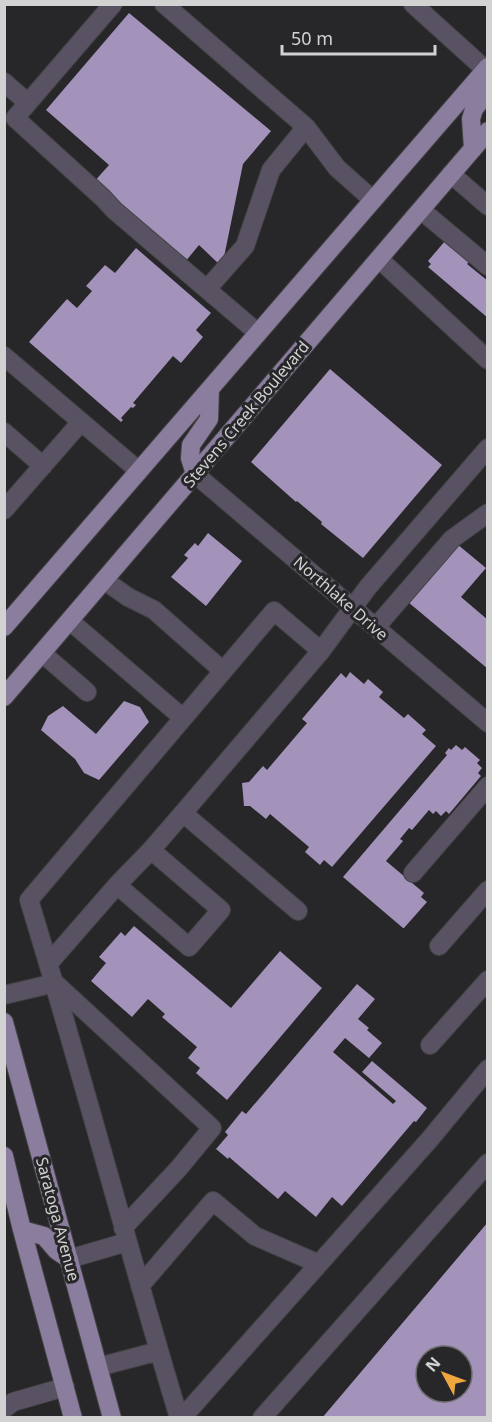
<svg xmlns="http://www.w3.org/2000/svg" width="492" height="1422" font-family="'Noto Sans',sans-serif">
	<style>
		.building { fill: #a392b9; fill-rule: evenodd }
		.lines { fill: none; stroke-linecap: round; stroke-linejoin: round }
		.minor-casing { stroke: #424244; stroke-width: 20 }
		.major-casing { stroke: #424244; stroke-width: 20 }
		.minor { stroke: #595262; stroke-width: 18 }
		.major { stroke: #8b7d9d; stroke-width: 18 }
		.labels { text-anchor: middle; stroke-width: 6; stroke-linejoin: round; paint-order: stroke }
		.street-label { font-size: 16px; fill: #d2d2d3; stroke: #272629 }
	</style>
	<rect width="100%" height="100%" fill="#272629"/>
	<path class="building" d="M129 13 271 131 243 164 222 267 199 245 185 262 93 183 109 165 46 110Z
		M445 241 469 262 467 264 488 281V318L428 267 431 264 428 261Z
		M136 248 211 313 196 330 203 337 181 363 173 356 133 403 136 405 133 408 131 407 121 418 123 420 121 422 29 342 67 299 77 308 92 291 86 286 105 265 115 273Z
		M330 369 442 465 363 558 321 524 322 522 297 501 296 502 251 462Z
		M208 533 242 561 206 606 171 577 188 558 184 555 195 543 198 546Z
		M457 544 486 568 461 597 488 620V669L408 602Z
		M350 672 364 684 368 679 383 692 379 697 404 718 408 714 426 730 422 734 436 746 332 867 324 860 320 865 305 852 309 847 270 814 266 819 250 806H244L242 783 249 782 263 766 267 770 307 723 302 719 341 673 346 678Z
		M124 701 140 707 149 722 99 780 84 773 75 759 41 730 48 716 63 706 96 734Z
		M456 745 462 750 465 747 480 760 477 763 482 768 478 773 481 776 449 814 446 811 441 816 436 811 433 814 429 810 412 830 409 828 400 839 403 841 386 861 424 893 421 897 427 902 404 928H403L343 877 447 755 445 753 449 748 451 750Z
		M134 926 231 1008 280 951 322 988 227 1100 196 1073 200 1068 188 1058 197 1047 162 1017 165 1014 148 999 132 1017 91 981 106 963 99 957 121 932 125 936Z
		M357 984 375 999 358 1019 369 1028 367 1030 382 1043 369 1058 345 1038 333 1052 393 1104 396 1101 362 1072 372 1061 427 1108 416 1122 414 1121 342 1206 332 1197 316 1217 285 1191 278 1199 229 1157 228 1159 216 1149 228 1135 225 1132 242 1111 246 1114Z
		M488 1222V1418H322ZM426 1356H462V1392H426Z"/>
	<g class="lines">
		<defs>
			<path id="minor" d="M113 4 15 118 103 198 114 210 258 333
				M164 4 306 127 337 168 373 200
				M413 4 486 70
				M4 82 28 103
				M451 174 488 206
				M421 210 488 266
				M379 259 488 360
				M207 289 245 246 271 170 306 127
				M4 356 139 471
				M4 432 43 466
				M195 474 488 723
				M4 510 81 422
				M104 580 128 597 154 610 223 671
				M70 621 183 718
				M376 627 452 539 488 513
				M42 653 87 692
				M183 813 321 651 368 587 488 448
				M413 873 488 786
				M117 885 189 947 221 910 151 850
				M439 946 488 890
				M49 963 117 885 151 850 183 813 298 911
				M4 995 55 983 212 1128 179 1168 123 1228
				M430 1045 488 980
				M69 1259 127 1242
				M140 1286 213 1201 255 1236 319 1264
				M98 1367 159 1351
				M4 1409 13 1402 65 1387
				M179 1418C127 1246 82 1072 29 900L274 611 321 651
				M182 1418 430 1139 488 1069
				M262 1418 488 1163"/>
			<path id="major" d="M473 149 471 119 474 109 488 91
				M195 474 190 458 191 445 209 419 210 389
				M4 627 488 67
				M4 697 488 131
				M4 1022 112 1418
				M4 1156 22 1230 73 1418
				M22 1230 44 1236 56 1250 69 1259"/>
		</defs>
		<use href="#minor" class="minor-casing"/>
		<use href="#major" class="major-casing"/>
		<use href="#minor" class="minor"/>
		<use href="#major" class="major"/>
	</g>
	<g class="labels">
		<g class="street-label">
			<text transform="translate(246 414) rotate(-50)" y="6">Stevens Creek Boulevard</text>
			<text transform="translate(341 598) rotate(41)" y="6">Northlake Drive</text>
			<text transform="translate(58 1219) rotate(75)" y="6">Saratoga Avenue</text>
		</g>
	</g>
	<rect width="492" height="1422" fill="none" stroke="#d2d2d3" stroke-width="12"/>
	<g transform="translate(444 1374) rotate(311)"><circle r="28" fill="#272629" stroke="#6b6b6d" stroke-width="1.5"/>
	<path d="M0-4.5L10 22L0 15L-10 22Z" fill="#f0a63f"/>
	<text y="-9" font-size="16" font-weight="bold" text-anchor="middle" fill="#d2d2d3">N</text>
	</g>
	<path d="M282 45v9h153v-9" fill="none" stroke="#d2d2d3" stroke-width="3"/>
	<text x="291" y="45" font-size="18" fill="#d2d2d3" stroke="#272629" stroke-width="4.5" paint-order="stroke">50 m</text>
</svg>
